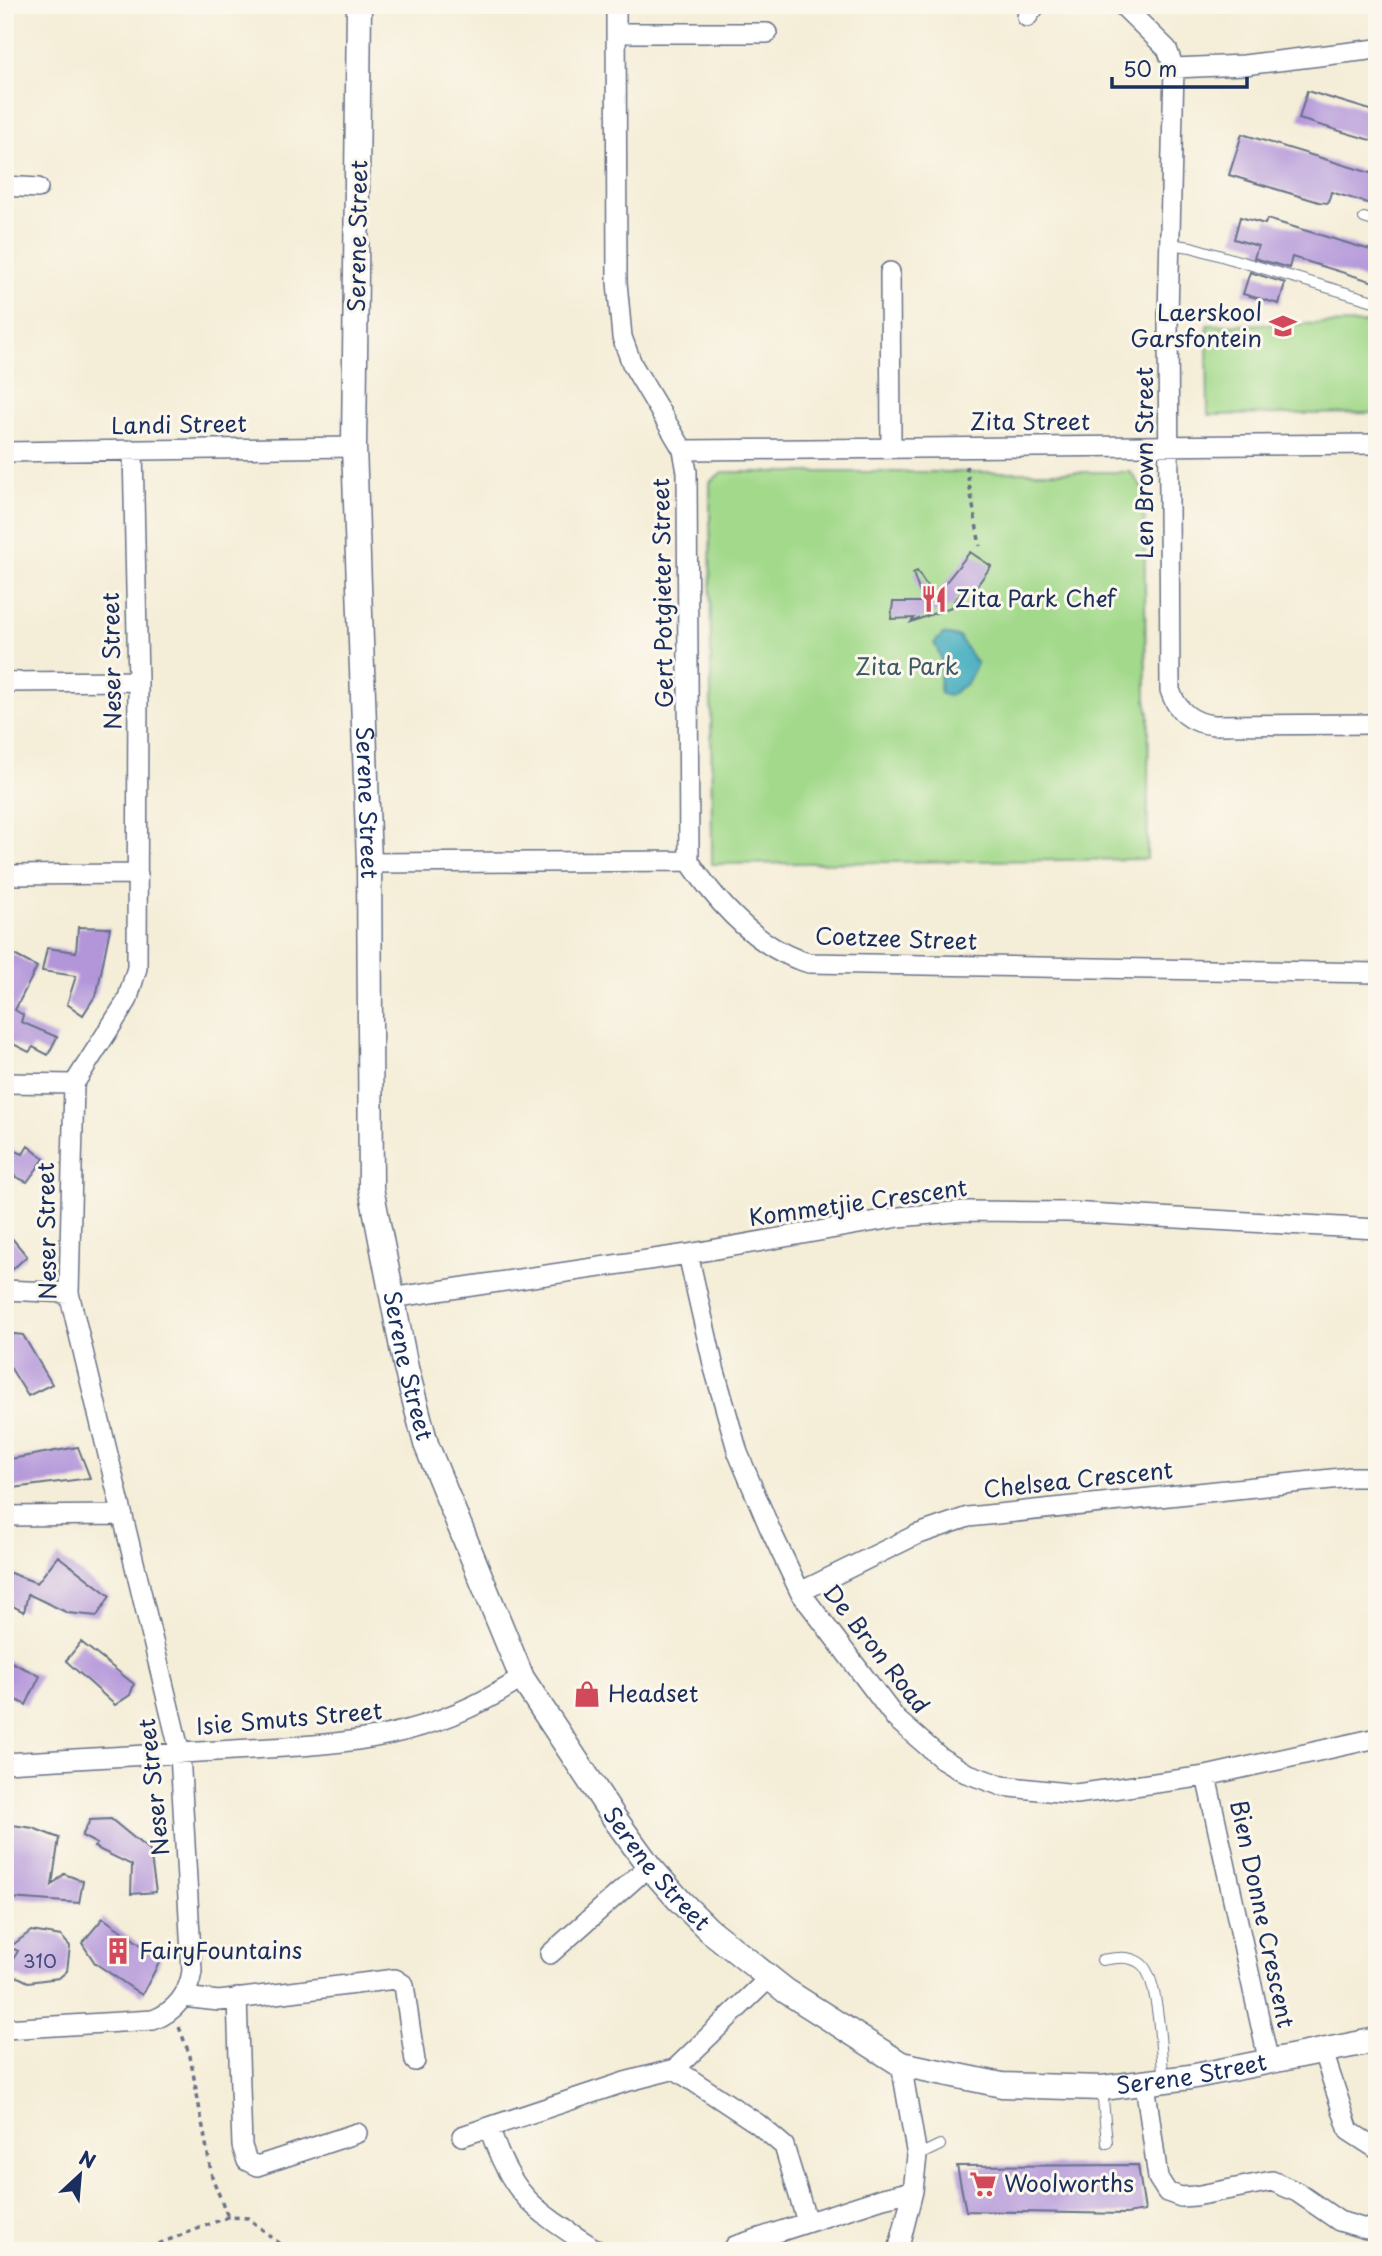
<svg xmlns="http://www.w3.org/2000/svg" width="1382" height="2256" font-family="'Playpen Sans',sans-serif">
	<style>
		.green { fill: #a2d98a; stroke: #5e8474; stroke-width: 2 }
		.water { fill: #3fabbe; stroke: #2d6d8e; stroke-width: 2 }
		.building { fill: #b396da }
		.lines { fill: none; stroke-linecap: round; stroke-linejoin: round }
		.service-casing { stroke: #677288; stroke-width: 12 }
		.minor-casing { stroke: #677288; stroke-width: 22 }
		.tertiary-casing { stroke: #677288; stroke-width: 27 }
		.path { stroke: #677288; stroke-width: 3.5; stroke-dasharray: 5 5; stroke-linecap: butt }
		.service { stroke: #fff; stroke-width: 10 }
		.minor { stroke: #fff; stroke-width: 19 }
		.tertiary { stroke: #fff; stroke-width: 24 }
		.labels { text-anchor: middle; stroke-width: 6; stroke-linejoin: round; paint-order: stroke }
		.number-label { font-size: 19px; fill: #41497d }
		.street-label { font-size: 23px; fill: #1b2f5e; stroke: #fbf7ec }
		.poi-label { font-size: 23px; fill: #1b2f5e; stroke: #fbf7ec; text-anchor: start }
		.park-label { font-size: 23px; fill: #3d5a69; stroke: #fbf7ec }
	</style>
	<rect width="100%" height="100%" fill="#fbf7ec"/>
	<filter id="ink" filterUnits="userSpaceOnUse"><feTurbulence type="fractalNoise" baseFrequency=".0143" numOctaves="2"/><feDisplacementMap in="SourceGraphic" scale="14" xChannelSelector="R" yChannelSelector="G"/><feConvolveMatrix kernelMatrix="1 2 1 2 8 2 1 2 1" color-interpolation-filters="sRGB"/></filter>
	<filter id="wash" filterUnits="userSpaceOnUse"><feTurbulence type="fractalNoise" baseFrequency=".00686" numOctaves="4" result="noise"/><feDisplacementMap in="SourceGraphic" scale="28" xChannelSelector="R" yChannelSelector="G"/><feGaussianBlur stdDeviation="1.57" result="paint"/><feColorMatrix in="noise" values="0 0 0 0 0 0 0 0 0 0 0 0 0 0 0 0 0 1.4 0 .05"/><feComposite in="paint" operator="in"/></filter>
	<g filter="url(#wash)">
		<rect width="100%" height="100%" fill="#f4edd7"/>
		<path class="green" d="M1377 323V413L1208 415 1207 325Z
			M722 472H1130L1144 490 1146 700 1149 713 1147 859 712 864 710 482Z"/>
		<path class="water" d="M943 634 959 637 977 664 967 683 949 696 941 694C935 669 950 673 934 643Z"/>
		<g id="blocks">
			<path class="building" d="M1307 91 1377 112V142L1299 119Z
				M1242 134 1377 175V206L1331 192 1328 203 1319 202 1229 175Z
				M1240 217 1265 224 1267 219 1377 252V283L1292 257 1289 268 1254 258 1258 246 1234 239Z
				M1250 272 1285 283 1279 304 1243 294Z
				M970 552 991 566 974 590 968 587 954 601 959 604 911 622 914 618 891 619 893 602H923L913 573 917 571 934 597Z
				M78 927 110 928 97 993 83 1015 67 1004 76 976 42 971 47 948 76 952Z
				M5 950 37 967 15 1010 23 1015 21 1022 57 1037 48 1055 33 1047 29 1052 5 1040Z
				M28 1146 44 1159 27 1182 5 1172V1147L23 1154Z
				M5 1230 27 1256 12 1270 5 1263Z
				M5 1333 23 1335 52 1384 28 1396 5 1359Z
				M78 1447 90 1478 5 1489V1460Z
				M58 1556 110 1596 97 1616 68 1613 28 1594 24 1612 5 1602V1571L37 1583Z
				M81 1642 134 1684 130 1695 115 1705 66 1661Z
				M5 1659 40 1676 26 1705 5 1694Z
				M111 1819 150 1851 156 1892 131 1894 132 1865 94 1847 97 1844 82 1836 90 1820Z
				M5 1824 33 1828 59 1838 52 1885 64 1874 83 1881 79 1903 10 1898Z
				M103 1918 161 1959 142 1995 95 1963 82 1943Z
				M31 1931 61 1936 70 1946 67 1971 59 1978 28 1982 6 1971 18 1951 10 1947Z
				M1138 2165 1145 2211 1126 2214 966 2211 957 2166Z"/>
		</g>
	</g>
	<g filter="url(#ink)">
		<use href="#blocks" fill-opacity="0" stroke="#677288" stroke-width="2"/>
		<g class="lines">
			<defs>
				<path id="service" d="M1364 218 1377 222
					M1169 244 1191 247 1377 302
					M1102 1960C1115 1958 1128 1955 1140 1963 1160 1976 1160 2054 1164 2079
					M1102 2089 1107 2143
					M917 2156 940 2145"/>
				<path id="minor" d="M616 5 617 282 622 337 632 364 683 450 687 472 689 861
					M1122 5 1167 49 1174 68 1168 315 1170 690C1177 712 1192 723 1214 725L1377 724
					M1027 17 1036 5
					M617 33H767
					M1174 68 1244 65 1377 49
					M5 186 38 188
					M890 272 891 447
					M683 450 1377 444
					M5 452 354 447
					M5 682 138 681
					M689 861C718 904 758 949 809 963L1377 973
					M369 863 689 861
					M5 875 138 874
					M5 1083 74 1084
					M688 1254 714 1368 738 1453 770 1529 800 1592 896 1719 941 1758 966 1773 1002 1786 1076 1794 1206 1776 1377 1738
					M5 1290 69 1293
					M391 1298 688 1254 899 1217 965 1211 1069 1212 1377 1229
					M5 1516 122 1515
					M800 1592 916 1535 968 1517 1351 1477H1377
					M5 1763C76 1759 147 1755 217 1751 333 1744 422 1745 522 1678
					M1206 1776 1269 2063
					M550 1954 649 1866
					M183 1997 219 2001 395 1979 404 1985 415 2061
					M237 1998 242 2146 247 2161 257 2166 357 2133
					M5 2029 153 2020C175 2012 189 1994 192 1971L180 1753 69 1293 74 1084 127 1001 137 968 138 681 133 450
					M1323 2052 1349 2131 1377 2149
					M675 2069 758 2124 784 2146 807 2222
					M1145 2083 1158 2178 1167 2192 1181 2197 1195 2196 1272 2181 1297 2192 1339 2221 1366 2229H1377
					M489 2127C512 2199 537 2211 598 2251
					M462 2136 625 2082 675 2069 769 1978
					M735 2246 883 2198 913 2191
					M898 2251 913 2191 917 2156 901 2064"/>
				<g id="tertiary">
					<path id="s1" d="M359 5 354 447 369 863 371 1188 406 1368 426 1444 522 1678 615 1819 649 1866 679 1900 708 1929 786 1991 901 2064 1002 2085 1102 2088 1190 2077 1377 2040"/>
				</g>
			</defs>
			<use href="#service" class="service-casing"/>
			<use href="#minor" class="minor-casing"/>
			<use href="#tertiary" class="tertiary-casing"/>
			<path class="path" d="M966 466 980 546
				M179 2027 190 2056 212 2177 228 2217
				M140 2251 228 2217 248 2218 289 2251"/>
			<use href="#service" class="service"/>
			<use href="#minor" class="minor"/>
			<use href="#tertiary" class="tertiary"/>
		</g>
	</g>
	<defs>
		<symbol id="school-bare" viewBox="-9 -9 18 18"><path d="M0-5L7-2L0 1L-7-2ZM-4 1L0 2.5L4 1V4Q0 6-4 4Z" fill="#d1495b" stroke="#fbf7ec" stroke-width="2.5" paint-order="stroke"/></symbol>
		<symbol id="restaurant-bare" viewBox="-9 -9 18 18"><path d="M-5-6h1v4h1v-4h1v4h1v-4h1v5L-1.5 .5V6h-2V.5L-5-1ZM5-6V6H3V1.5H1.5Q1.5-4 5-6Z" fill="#d1495b" stroke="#fbf7ec" stroke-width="2.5" paint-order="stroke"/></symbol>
		<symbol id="shop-bare" viewBox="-9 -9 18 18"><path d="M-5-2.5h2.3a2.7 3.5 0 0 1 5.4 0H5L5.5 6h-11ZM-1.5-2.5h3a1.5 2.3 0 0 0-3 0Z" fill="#d1495b" stroke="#fbf7ec" stroke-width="2.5" paint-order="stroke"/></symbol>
		<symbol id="building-bare" viewBox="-9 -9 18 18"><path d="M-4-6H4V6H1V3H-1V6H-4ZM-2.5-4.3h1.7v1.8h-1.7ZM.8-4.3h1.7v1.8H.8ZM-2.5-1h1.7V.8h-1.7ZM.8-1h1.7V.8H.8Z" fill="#d1495b" stroke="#fbf7ec" stroke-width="2.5" paint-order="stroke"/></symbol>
		<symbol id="supermarket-bare" viewBox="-9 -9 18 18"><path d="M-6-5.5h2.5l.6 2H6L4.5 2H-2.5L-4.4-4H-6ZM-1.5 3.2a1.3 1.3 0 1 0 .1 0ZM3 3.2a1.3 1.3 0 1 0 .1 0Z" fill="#d1495b" stroke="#fbf7ec" stroke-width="2.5" paint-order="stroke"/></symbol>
	</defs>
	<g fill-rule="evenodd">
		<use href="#school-bare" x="1264" y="307" width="38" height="38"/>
		<use href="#restaurant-bare" x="915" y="580" width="38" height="38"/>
		<use href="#shop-bare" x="568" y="1675" width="38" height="38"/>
		<use href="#building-bare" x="99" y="1932" width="38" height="38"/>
		<use href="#supermarket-bare" x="964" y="2165" width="38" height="38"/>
	</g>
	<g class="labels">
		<g class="number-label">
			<text x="40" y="1968">310</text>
		</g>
		<g class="street-label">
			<text transform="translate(358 236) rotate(-89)" y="8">Serene Street</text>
			<text x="1030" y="430">Zita Street</text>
			<text transform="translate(179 425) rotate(-1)" y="8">Landi Street</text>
			<text transform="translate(1145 463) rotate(-90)" y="8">Len Brown Street</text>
			<text transform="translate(663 593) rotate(-91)" y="8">Gert Potgieter Street</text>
			<text transform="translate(112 661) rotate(-91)" y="8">Neser Street</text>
			<text dy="8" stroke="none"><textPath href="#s1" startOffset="798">Serene Street</textPath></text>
			<text transform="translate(896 939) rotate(2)" y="8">Coetzee Street</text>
			<text transform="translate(858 1203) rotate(-8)" y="8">Kommetjie Crescent</text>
			<text transform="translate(47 1231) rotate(-91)" y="8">Neser Street</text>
			<text dy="8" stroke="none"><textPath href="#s1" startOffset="1365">Serene Street</textPath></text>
			<text transform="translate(1078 1480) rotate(-6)" y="8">Chelsea Crescent</text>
			<text transform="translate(876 1649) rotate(52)" y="8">De Bron Road</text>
			<text transform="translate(289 1719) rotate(-5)" y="8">Isie Smuts Street</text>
			<text transform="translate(154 1787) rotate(-96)" y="8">Neser Street</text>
			<text dy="8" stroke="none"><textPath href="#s1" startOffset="1932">Serene Street</textPath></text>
			<text transform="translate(1262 1914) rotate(78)" y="8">Bien Donne Crescent</text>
			<text dy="8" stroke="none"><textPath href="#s1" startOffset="2541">Serene Street</textPath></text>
		</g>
		<g class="poi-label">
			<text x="1262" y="321" text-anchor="end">Laerskool<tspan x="1262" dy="26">Garsfontein</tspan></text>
			<text x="955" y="607">Zita Park Chef</text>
			<text x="608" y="1702">Headset</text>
			<text x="139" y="1959">FairyFountains</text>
			<text x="1004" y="2192">Woolworths</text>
		</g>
		<g class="park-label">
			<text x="907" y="675">Zita Park</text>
		</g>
	</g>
	<rect width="1382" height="2256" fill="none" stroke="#fbf7ec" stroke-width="28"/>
	<g transform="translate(80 2175) rotate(26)" stroke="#fbf7ec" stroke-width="5" paint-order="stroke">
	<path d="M0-5L12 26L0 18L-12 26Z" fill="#1b2f5e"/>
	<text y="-10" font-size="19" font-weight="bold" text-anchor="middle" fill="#1b2f5e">N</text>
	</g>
	<path d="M1112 77v10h135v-10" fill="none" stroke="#1b2f5e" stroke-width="3.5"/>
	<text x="1123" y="77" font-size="21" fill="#1b2f5e" stroke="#fbf7ec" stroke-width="5" paint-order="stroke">50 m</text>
</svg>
